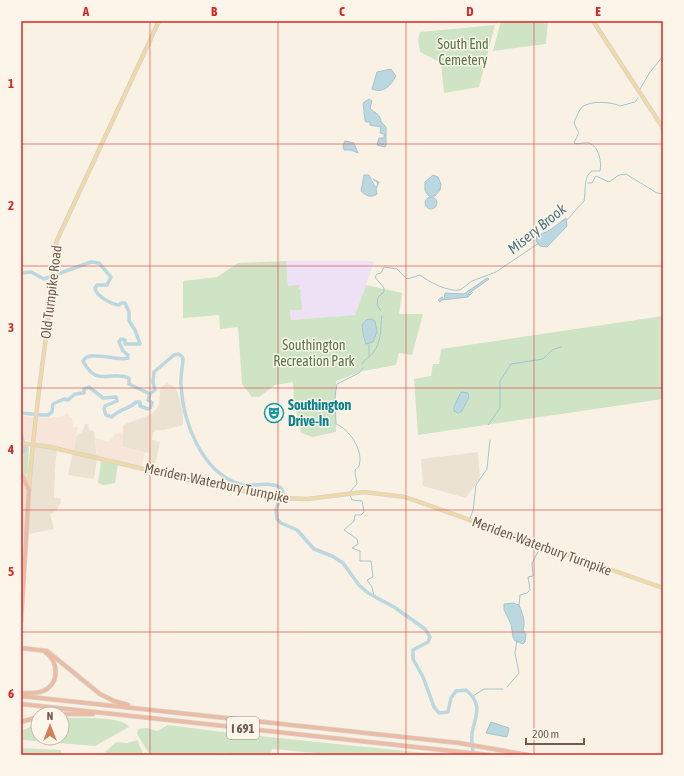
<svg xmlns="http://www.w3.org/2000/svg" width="684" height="776" font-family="'Asap Condensed',sans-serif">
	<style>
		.residential { fill: #ece2d2 }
		.commercial { fill: #f8e5d9 }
		.education { fill: #efe1f5 }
		.green { fill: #cfe4c5 }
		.water { fill: #bbd7df; stroke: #a3c5d0 }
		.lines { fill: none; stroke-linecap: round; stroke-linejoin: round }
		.stream { stroke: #a3c5d0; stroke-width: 1 }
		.river { stroke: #bbd7df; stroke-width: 3.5 }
		.major-casing { stroke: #d6d1cd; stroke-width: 4.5 }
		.highway-casing { stroke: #d6d1cd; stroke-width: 5 }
		.major { stroke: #efdaa5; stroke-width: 3 }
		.highway { stroke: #ebbca3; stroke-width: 3.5 }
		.grid { fill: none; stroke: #d62828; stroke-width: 1; stroke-opacity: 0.55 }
		.labels { text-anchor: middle; stroke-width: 3; stroke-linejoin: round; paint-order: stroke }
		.shield { fill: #fcf6ea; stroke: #998a7c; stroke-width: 1 }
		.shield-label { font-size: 13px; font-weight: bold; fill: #6e5c4d }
		.park-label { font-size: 14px; fill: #54784a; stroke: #fcf6ea }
		.street-label { font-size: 14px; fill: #6e5c4d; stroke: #fcf6ea }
		.culture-label { font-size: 14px; font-weight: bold; fill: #0d838f; stroke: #fcf6ea; text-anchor: start }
		.water-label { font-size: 15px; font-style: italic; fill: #4d7784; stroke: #fcf6ea }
		.neatline { fill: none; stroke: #d62828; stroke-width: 1.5 }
		.grid-label { font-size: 13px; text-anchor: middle; font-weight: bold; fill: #d62828 }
	</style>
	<rect width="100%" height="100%" fill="#f9f2e4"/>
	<path class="residential" d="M167 383 175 387 178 393 183 412V425L164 430H156L153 433 152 440 160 442 154 469 149 468 147 464 149 453 123 447V425L152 414 159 405 160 388Z
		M85 424H88L89 430 94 431 97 460 94 479 68 475 76 436 82 432Z
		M35 446 57 449 55 469 54 498H60L61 502 56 511 50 514 54 529 23 535V542L21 543V479L26 472H31Z
		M478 452 480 478 466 498 423 486 421 459Z"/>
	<path class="commercial" d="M66 413 72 418 73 427H78L74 450 24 440 21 428V418L24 416 47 418 63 416Z
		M123 432V447L145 452 142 465 140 466 97 456 95 438 109 442 115 434Z"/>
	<path class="education" d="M286 261H369L374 262 355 315 291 320Z"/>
	<path class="green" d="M501 21H548L546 44 493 51Z
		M495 25 479 87 444 93 441 63 420 52 418 39 420 32Z
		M286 261 288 286 300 285 298 289H300L302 310H290L291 320 355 315 366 285 402 293 399 314H423L412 355 399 353 396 365 363 371 336 381V432L312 437 301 433 294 402 293 382 275 385 259 397H252L242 384 238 327 220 329 219 315 183 318V281L217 277 238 263Z
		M663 316V399L418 435 414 379 431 376 433 364H439L441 349Z
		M21 445 28 446 29 448 28 472 24 475 21 469Z
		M103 460 118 464 115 483 103 485 98 483 101 462Z
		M62 718C75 718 123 716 129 727L95 746 21 740V731L38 723V738H62Z
		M168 725 238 734 445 755H336L272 749 271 755H228V753L204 755H150L137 734 138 729 147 728 157 731Z
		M137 740 144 755H111L105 752 116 742 127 743Z
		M23 748 61 750V755H21V749Z"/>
	<path class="water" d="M391 69 396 76C391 85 384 94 372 89L377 72Z
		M369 99 372 101 370 108C374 113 381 114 381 122L386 127V145L385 147 377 145 379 138H384V134L380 133 381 127 370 125V122H366L365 120 363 103Z
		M345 141 354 143 358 153 351 150H344L343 146Z
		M364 175H369L375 187H377L378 183 373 179 379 182 376 189 377 194C371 198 366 196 361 191Z
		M433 175 438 177 441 184 440 190 435 196H429L425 191V182Z
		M425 203a6 6 0 1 1 12 0a6 6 0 1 1-12 0Z
		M566 218 567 226 547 247 540 246 536 241 537 236 550 230Z
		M487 278 489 279 468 294 469 295 473 292 468 297 442 300 440 302 438 300 442 297 444 299 445 293 464 294Z
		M371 319 375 321 377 332 373 342 366 344 363 334 362 325 366 320Z
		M461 392 468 393 469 397 462 411 458 413 454 411V407Z
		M513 603 519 605C522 613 526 621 523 630L526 634 525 642 523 644 515 641 513 637 511 624 504 610V604Z
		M491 722 509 728 507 737 486 733Z"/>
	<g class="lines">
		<path class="stream" d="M640 89 650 72 663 56
			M588 183H592L596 176 609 182 619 175 626 174 657 193 663 194
			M567 220 584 201C586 192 583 176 592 171H600C602 163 599 146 589 143 584 142 578 145 574 143 582 126 578 137 574 122 576 118 579 110 582 107 591 100 612 102 620 106L635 102 638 98
			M381 311 377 305 378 297 384 292V288L375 277 377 274 381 273 384 267 397 269 407 279 420 275C429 282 448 292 460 290L472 281 496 272 539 243
			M369 345V356
			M362 364C364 359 370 358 373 353 382 341 380 329 382 316
			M488 425 500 408V381L511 364 543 359 552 350 561 347
			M350 492 357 484C357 480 355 475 355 471 356 467 357 470 359 466 364 450 349 429 336 424L335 396 337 384 359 373 363 368
			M350 495 352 500 362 501 364 512 361 515H355L354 521 344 530 357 539 358 544 352 548 360 551V561H371L373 577 367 580 372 587 374 596
			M470 518 473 511 476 485 487 469 490 440
			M470 522 502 534
			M519 606 520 595 527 593 530 590 528 577 533 576 532 563 539 550 535 547
			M507 687 519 673 515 653 517 640
			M473 696 484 689H503"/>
		<path class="river" d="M21 273 31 272 44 279 91 262 99 263 111 277 107 285H97L95 288C96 296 111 304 119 305L121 303H125L129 312V321L135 330 140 344H125V340L121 339 119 342 123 351 128 355V358C117 362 89 349 83 361 97 388 110 370 129 378V384L150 394 155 390 153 382 154 372 174 355 179 354 183 358C183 366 180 376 181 385 183 422 201 471 239 484 252 488 270 480 281 488L283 492 276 509 277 519 281 523 297 530 314 549 332 556 343 563 359 585 368 593 394 607 425 629 430 637 428 642 413 650V659L423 677 434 707 439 713 448 712 451 698 456 691 466 690C483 704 476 715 472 733 471 740 473 748 473 755
			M21 413 42 415H48L52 412 53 404 64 399 68 400 75 394 84 393V389L89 387 103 398 116 397 117 401 105 406 104 409 106 415 112 417C119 409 130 409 136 402H140V406L148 409 150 408 152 403 148 400 150 394
			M21 433 25 450 21 454"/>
		<defs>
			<path id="major" d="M593 21 663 128
				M21 443 50 447 199 482 279 498 307 499 364 492 405 497 663 588
				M29 490C33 428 42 368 50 307 54 284 51 262 57 240L159 21"/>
			<path id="highway" d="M21 473 29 490 21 621
				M21 648 47 651 100 694 114 701 128 705
				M21 693C28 693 36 694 43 691 60 684 59 661 45 652
				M21 696 459 743 528 755
				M21 704 489 755
				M52 714H93
				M21 722 38 717"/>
		</defs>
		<use href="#major" class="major-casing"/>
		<use href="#highway" class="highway-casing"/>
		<use href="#major" class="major"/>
		<use href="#highway" class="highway"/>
	</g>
	<path class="grid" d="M150 21V755M278 21V755M406 21V755M534 21V755M21 144H663M21 266H663M21 388H663M21 510H663M21 632H663"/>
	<defs>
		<symbol id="theatre-ring" viewBox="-11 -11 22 22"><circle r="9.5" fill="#fcf6ea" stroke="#0f9aa8" stroke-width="1.5"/><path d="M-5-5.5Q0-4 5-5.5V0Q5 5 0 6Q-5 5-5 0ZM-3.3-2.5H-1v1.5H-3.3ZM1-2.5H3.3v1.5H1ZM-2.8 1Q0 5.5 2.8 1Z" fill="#0f9aa8"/></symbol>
	</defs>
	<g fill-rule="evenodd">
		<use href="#theatre-ring" x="263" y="402" width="22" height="22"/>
	</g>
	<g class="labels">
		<rect class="shield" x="227" y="717" width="32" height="22" rx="3"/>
		<g class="shield-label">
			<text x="243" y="733">I 691</text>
		</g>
		<g class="park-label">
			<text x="463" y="49">South End<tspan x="463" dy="16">Cemetery</tspan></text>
			<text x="314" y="350">Southington<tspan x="314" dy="16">Recreation Park</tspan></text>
		</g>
		<g class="street-label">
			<text transform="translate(51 292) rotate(-83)" y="5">Old Turnpike Road</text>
			<text transform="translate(217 483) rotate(12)" y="5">Meriden-Waterbury Turnpike</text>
			<text transform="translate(542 546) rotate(20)" y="5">Meriden-Waterbury Turnpike</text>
		</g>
		<g class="culture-label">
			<text x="288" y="410">Southington<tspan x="288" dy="16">Drive-In</tspan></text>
		</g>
		<g class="water-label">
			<text transform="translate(537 229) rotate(-39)" y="5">Misery Brook</text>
		</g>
	</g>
	<rect width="684" height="776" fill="none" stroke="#fcf6ea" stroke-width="44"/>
	<g transform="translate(50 726)"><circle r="19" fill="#fcf6ea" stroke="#c3b8ab"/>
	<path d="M0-3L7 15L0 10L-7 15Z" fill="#d37f59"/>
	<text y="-6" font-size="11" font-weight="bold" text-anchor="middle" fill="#6e5c4d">N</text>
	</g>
	<path d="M526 738v6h58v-6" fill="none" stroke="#6e5c4d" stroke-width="2"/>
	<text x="532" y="738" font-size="12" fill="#6e5c4d" stroke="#fcf6ea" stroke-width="3" paint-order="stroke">200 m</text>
	<rect x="22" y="22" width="640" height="732" class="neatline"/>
	<g class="grid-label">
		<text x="86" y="16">A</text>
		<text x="214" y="16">B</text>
		<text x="342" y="16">C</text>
		<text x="470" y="16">D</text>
		<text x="598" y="16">E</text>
		<text x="11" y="88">1</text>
		<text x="11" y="210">2</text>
		<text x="11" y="332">3</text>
		<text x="11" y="454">4</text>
		<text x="11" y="576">5</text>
		<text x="11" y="698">6</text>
	</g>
</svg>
